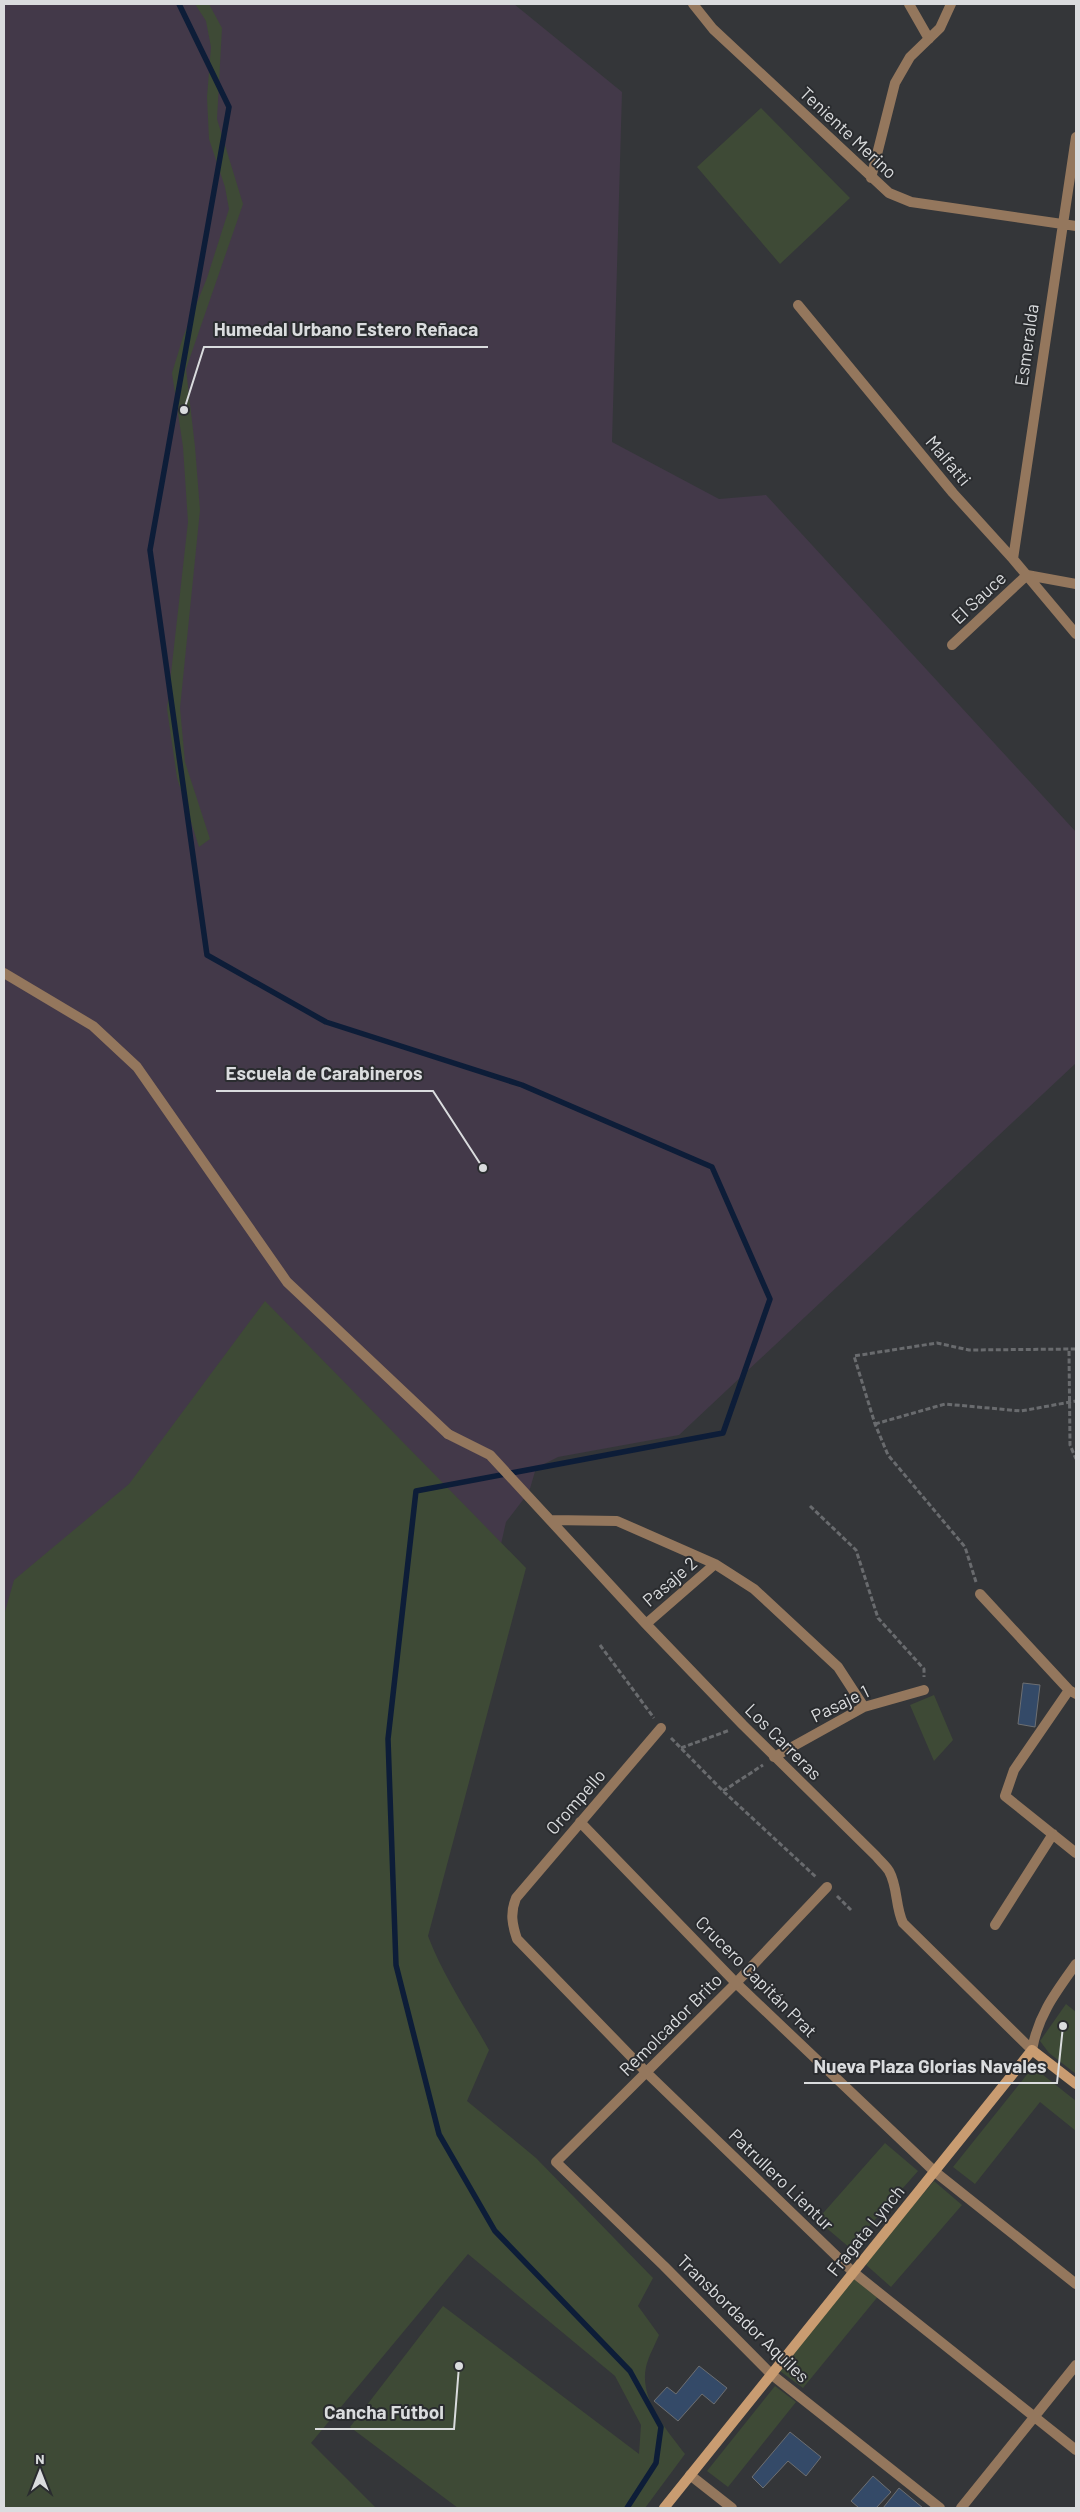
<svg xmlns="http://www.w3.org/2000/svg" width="1080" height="2512" font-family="Barlow,sans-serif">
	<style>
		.education { fill: #433949 }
		.green { fill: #3e4a36 }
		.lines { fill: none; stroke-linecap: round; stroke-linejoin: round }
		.stream { stroke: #0d1d38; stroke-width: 5.5 }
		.building { fill: #344a68; stroke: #6d6f72 }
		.path { stroke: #696b6e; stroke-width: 3; stroke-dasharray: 5 2.5; stroke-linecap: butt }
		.lane { stroke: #94775d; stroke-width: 10 }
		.street { stroke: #94775d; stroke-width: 10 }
		.secondary { stroke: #c99c71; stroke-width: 10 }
		.labels { text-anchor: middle; stroke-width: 4; stroke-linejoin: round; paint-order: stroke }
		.street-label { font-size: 18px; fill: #dadcde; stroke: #2a2c2f }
		.leader { fill: none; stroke: #dadcde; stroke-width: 2 }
		.callout-dot { fill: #dadcde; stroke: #2a2c2f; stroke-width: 2 }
		.callout-label { font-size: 19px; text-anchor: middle; font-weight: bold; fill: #dadcde; stroke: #2a2c2f; stroke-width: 4; stroke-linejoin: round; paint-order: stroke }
	</style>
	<rect width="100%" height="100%" fill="#343639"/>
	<path class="education" d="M4 4H514L622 92 612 442 719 499 766 495 1076 832V1063L679 1435 558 1457 536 1468 529 1492 506 1522 282 2508H4Z"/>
	<path class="green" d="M195 4H209L222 28 217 119 243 204 186 369 195 447 200 510 180 708 185 762 210 839 199 847 177 778 167 709 188 522 183 447 172 373 183 337 207 278 229 209 225 187 209 139 207 97 211 47 206 21Z
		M761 108 850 198 780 264 697 167Z
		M265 1301 526 1568 428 1936C443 1976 468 2012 489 2050L467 2101 536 2158 653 2278 638 2306 659 2335C655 2345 648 2357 646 2367 639 2399 667 2430 685 2454L645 2508H458L350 2427 443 2306 639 2454 641 2425 615 2376 468 2254 311 2443 376 2508H4V1615L14 1580 129 1484Z
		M934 1695 953 1740 934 1761 910 1705Z
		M1066 2004 1076 2012V2074L1049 2053 1040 2041Z
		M1033 2067 1076 2101V2131L1040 2102 975 2184 953 2167Z
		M885 2143 918 2171 850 2248 817 2220Z
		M934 2181 962 2205 891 2287 864 2263Z
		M856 2274 880 2294 803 2388 780 2371Z
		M775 2386 796 2402 728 2487 707 2471Z"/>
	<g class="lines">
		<path class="stream" d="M179 4 229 107 150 550 207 955 326 1022 522 1085 712 1167 770 1299 723 1433 416 1491 388 1739 396 1965 439 2134 495 2231 630 2371 661 2427 656 2463 627 2508"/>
	</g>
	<path class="building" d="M1023 1683 1040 1685 1035 1727 1018 1724Z
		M699 2366 727 2388 714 2404 702 2394 678 2421 654 2401 667 2387 676 2394Z
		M790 2432 821 2457 806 2476 788 2461 763 2488 752 2477Z
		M873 2476 891 2492 876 2508H859L851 2501Z
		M899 2488 923 2508H883Z"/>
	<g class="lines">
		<path class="path" d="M1069 1351 1070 1445 1076 1459
			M875 1424 945 1404 1021 1411 1076 1401
			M810 1506 856 1550 878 1618 924 1669V1677
			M976 1582 965 1547 888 1455 875 1424 854 1356 937 1343 969 1350 1076 1349
			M600 1645 654 1718
			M671 1738 723 1791 816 1877
			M681 1748 730 1730
			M723 1791 763 1765
			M837 1896 851 1910"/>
		<path class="lane" d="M4 973 93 1026 137 1067 287 1282 448 1434"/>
		<path class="street" d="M693 4 713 29 889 193 911 202 1076 226
			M909 4 929 39
			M871 178 895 83 910 57 940 28 951 4
			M798 305 953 493 1013 559 1076 634
			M1013 559 1076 137
			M952 645 1027 575 1076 584
			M448 1434 490 1455 646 1624 743 1725 876 1856C880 1861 886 1866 889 1871 898 1887 895 1906 903 1923L1032 2050
			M552 1520 617 1521 715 1564 754 1589 838 1667 864 1707
			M980 1594 1069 1690 1076 1694
			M646 1624 715 1564
			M1069 1690 1014 1770 1005 1796 1076 1853
			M661 1728 516 1898C510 1913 512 1924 517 1939L647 2073 853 2272 1076 2450
			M774 1757 864 1707 924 1690
			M580 1822 736 1983 934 2171 1076 2284
			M827 1887 736 1983 556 2162 664 2266 771 2374 940 2508
			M995 1925 1053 1834
			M1032 2050C1038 2015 1056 1992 1076 1964
			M690 2475 732 2508
			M961 2508 1076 2365"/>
		<path class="secondary" d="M664 2508 1032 2050 1076 2084"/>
	</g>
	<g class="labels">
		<g class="street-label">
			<text transform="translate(848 133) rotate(43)" y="6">Teniente Merino</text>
			<text transform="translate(1027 345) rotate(-82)" y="6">Esmeralda</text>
			<text transform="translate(948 461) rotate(50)" y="6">Malfatti</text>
			<text transform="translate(979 598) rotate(-43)" y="6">El Sauce</text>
			<text transform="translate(670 1582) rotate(-41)" y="6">Pasaje 2</text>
			<text transform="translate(840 1704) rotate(-26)" y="6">Pasaje 1</text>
			<text transform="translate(783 1742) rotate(45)" y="6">Los Carreras</text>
			<text transform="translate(576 1802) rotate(-49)" y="6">Orompello</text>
			<text transform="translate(756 1977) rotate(45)" y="6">Crucero Capitán Prat</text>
			<text transform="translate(671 2025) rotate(-45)" y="6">Remolcador Brito</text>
			<text transform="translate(781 2180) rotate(44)" y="6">Patrullero Lientur</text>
			<text transform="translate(866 2231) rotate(-51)" y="6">Fragata Lynch</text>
			<text transform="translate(743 2319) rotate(44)" y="6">Transbordador Aquiles</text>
		</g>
	</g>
	<path class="leader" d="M184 410L204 347H488M483 1168L433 1091H216M1063 2026L1057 2083H804M459 2366L454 2429H315"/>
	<g class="callout-dot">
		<circle cx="184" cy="410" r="5"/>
		<circle cx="483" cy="1168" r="5"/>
		<circle cx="1063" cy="2026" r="5"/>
		<circle cx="459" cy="2366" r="5"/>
	</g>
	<g class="callout-label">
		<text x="346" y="336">Humedal Urbano Estero Reñaca</text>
		<text x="324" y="1080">Escuela de Carabineros</text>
		<text x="930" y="2073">Nueva Plaza Glorias Navales</text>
		<text x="384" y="2419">Cancha Fútbol</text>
	</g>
	<rect width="1080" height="2512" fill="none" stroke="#dadcde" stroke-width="10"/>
	<g transform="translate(40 2472)" stroke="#2a2c2f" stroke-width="4" paint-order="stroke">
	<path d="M0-4L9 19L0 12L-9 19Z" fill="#dadcde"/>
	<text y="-8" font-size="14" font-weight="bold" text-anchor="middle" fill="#dadcde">N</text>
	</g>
</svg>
